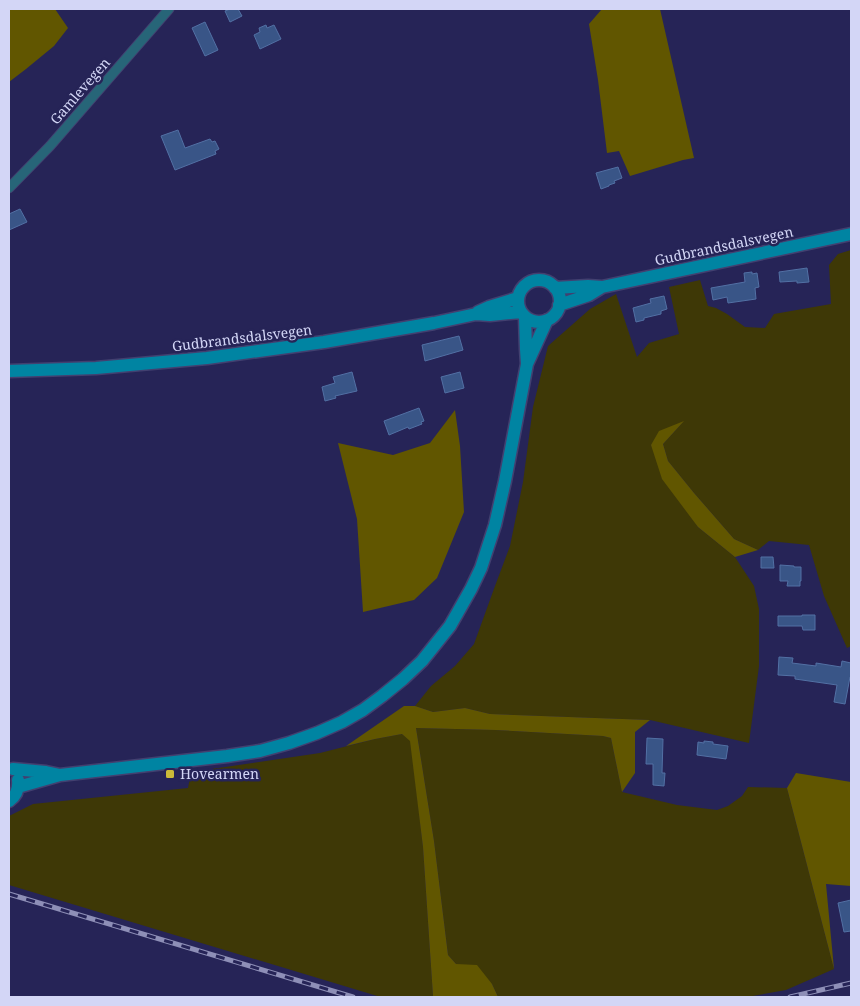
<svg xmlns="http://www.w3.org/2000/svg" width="860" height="1006" font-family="'Noto Serif',serif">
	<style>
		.green { fill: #3e3806 }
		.forest { fill: #615600 }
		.building { fill: #395587; stroke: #5270a4 }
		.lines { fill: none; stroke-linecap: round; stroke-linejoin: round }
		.street-casing { stroke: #424070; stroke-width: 11 }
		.secondary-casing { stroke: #424070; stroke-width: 15 }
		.street { stroke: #276578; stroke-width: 9 }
		.secondary { stroke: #0084a2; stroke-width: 12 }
		.rail-casing { stroke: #8e8fb7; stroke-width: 5 }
		.rail { stroke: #262457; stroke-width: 3; stroke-dasharray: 9; stroke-linecap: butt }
		.poi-dot { fill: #cbba39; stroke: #262457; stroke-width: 2 }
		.labels { text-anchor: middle; stroke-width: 5; stroke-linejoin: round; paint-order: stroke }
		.street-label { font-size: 14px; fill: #d3d6f6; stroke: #262457 }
		.poi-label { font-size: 14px; fill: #d3d6f6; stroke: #262457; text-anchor: start }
	</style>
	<rect width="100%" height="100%" fill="#262457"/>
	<path class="green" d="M851 250V646L847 648 824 596 809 545 769 541 758 550 734 539 694 493 668 461 663 444 683 422 651 445 698 527 735 557 754 586 759 609V666L749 743 650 720 490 714 465 708 433 712 415 706 431 686 455 666 474 644 495 586 510 546 523 482 533 407 548 346 590 309 616 294 637 357 649 343 679 334 669 287 700 280 708 306 716 308 727 314 745 327 765 328 774 314 831 304 829 265 838 254Z
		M416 728 495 730 603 736 611 738 622 792 677 805 717 810 728 806 742 796 748 787 787 788 834 969 786 990 747 997H498L492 984 456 964 448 955 434 841Z
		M402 734 411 741 423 847 433 996 450 997H381L374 995 9 885V816L33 804 188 788 191 772 320 753 375 739Z"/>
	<path class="forest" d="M9 9H55L68 28 54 46 26 69 9 82Z
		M602 9H660L694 158 683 160 630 176 619 151 607 153 598 80 589 24Z
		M455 410 460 446 464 512 437 578 414 600 363 612 357 519 338 443 393 455 430 443Z
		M684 421 663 444 668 461 694 493 734 539 758 550 735 557 698 527 662 479 651 445 659 431Z
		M404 706H415L433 712 465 708 490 714 650 720 635 732V773L622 792 611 738 603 736 495 730 416 728 434 841 448 955 456 964 477 965 492 984 498 997 433 996 423 847 410 741 402 734 375 739 346 746Z
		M796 773 851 782V886L826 884 834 969 787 788Z"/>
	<path class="building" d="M230 9H238L242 16 230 22 225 11Z
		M205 22 218 50 205 56 192 28Z
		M266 25 267 28 274 25 281 39 260 49 254 35 260 32 259 28Z
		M178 130 185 148 210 139 212 142 215 141 219 149 215 151 216 154 175 170 161 136Z
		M618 167 622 178 614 181 615 183 609 185V186L601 189 596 173Z
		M20 209 27 222 9 230V214Z
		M807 268 809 282 797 283V281L780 282 779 272Z
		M752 272V274L757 273 759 287 755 288 756 299 728 303 727 297 713 300 711 288 745 282 744 273Z
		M664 296 667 309 661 311V314L644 318V320L636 322 633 308 651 303 650 299Z
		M459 336 463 350 425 361 422 345Z
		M352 372 357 391 335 396 336 398 325 401 322 387 335 383 333 377Z
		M460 372 464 388 445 393 441 377Z
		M419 408 424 421 421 422 422 424 409 429 408 427 389 435 384 421Z
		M761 557H773L774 568H761Z
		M780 565 794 566V567H801V581H800V586H787L788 581H780Z
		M802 615H815V630H803L802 626H778V616H802Z
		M779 657 793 658 792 663 816 666V663L841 667 842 661 851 663V677H850L845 704 834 702 837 685 795 679V676L778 675Z
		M647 738 663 739 662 773H665L664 786 653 785V764H646Z
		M704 741 713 742V744L728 746 726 759 697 755 698 742 704 743Z
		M851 900V931L844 932 838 903Z"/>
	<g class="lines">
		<defs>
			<path id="street" d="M9 188 50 146 169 9"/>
			<path id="secondary" d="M518 301a21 21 0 1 1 42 0a21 21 0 1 1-42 0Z
				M555 288 588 286 602 287
				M559 305 589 295 602 287 851 234
				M478 312 489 307 518 298
				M525 317 526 349 527 364
				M9 371 96 368 207 358 324 342 434 323 476 314 490 315 521 312
				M13 769 46 772 60 775
				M18 787 60 775 227 756 260 751 289 743 317 733 342 722 363 710 382 696 403 679 422 661 450 626 471 589 481 568 495 525 505 481 527 364 547 320
				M9 801C16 796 19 789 18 780"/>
		</defs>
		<use href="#street" class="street-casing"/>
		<use href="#secondary" class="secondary-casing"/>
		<use href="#street" class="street"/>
		<use href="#secondary" class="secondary"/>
		<defs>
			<path id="rail" d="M9 894 353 997
				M790 997 851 983"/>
		</defs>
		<use href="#rail" class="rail-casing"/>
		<use href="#rail" class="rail"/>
	</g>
	<rect class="poi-dot" x="165" y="769" width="10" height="10" rx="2.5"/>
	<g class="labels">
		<g class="street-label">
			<text transform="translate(80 91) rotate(-49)" y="5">Gamlevegen</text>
			<text transform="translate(724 246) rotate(-12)" y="5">Gudbrandsdalsvegen</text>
			<text transform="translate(242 338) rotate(-7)" y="5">Gudbrandsdalsvegen</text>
		</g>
		<g class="poi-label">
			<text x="180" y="779">Hovearmen</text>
		</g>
	</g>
	<rect width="860" height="1006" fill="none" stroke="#d3d6f6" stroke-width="20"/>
</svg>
